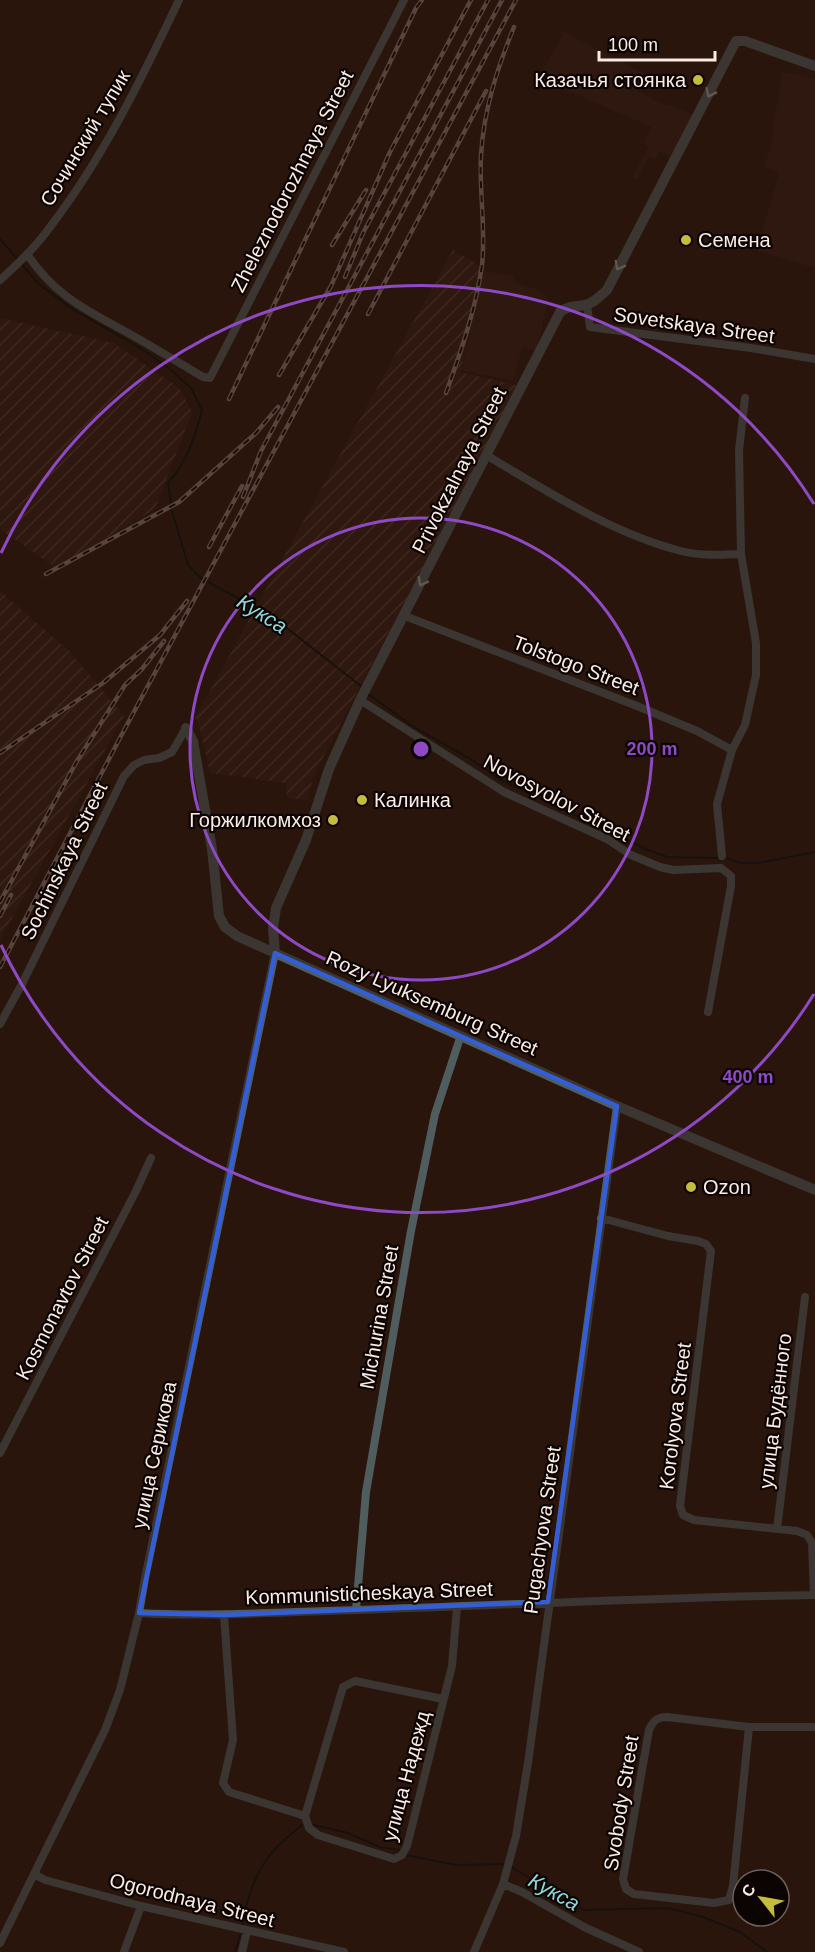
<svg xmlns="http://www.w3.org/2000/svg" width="815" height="1952" font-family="Arial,sans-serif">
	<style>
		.built { fill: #371c12 }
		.industrial { fill: url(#industrial-furrows) }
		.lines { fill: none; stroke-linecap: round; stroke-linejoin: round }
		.stream { stroke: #000d0e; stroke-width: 2 }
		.minor { stroke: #505d5e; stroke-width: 8 }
		.tertiary { stroke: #505d5e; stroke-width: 10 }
		.rail-casing { stroke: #907d76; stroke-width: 4.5 }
		.rail { stroke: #0c0402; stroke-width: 2; stroke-dasharray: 7; stroke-linecap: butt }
		.oneway { stroke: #a5a4a2 }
		.marked { fill: none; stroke: #335ed9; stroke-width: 4.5; stroke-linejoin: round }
		.ring { fill: none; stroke: #8e49c5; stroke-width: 3 }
		.poi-dot { fill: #c4bc3d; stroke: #0c0402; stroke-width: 2 }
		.labels { text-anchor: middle; stroke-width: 4.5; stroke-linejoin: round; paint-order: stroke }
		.poi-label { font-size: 20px; fill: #faebe5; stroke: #0c0402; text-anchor: start }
		.street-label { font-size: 20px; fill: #faebe5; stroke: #0c0402 }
		.water-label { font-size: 21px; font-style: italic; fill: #8dd8da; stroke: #0c0402 }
		.centre { fill: #8e49c5; stroke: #0c0402; stroke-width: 3 }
		.ring-label { font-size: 18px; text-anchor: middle; font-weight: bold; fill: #8e49c5; stroke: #0c0402; stroke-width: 4.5; stroke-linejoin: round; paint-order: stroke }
	</style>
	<defs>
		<pattern id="industrial-furrows" width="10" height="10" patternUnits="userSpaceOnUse" patternTransform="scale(1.5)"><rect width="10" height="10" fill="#371c12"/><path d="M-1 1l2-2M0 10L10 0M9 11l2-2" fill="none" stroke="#553d34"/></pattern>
	</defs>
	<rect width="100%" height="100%" fill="#2a150d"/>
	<path class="built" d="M564 32 644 74 636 90 660 103 676 107 693 115 671 157 659 151 655 159 649 156 637 179 632 177 649 146 643 143 652 127 539 78Z
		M783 72 815 79V268L757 250 779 174 765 166 775 127 773 126Z
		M482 271 513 276 514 282 539 290 548 298 537 350 522 348 513 380 462 371Z"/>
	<path class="industrial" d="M453 250 480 266 461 372 520 386 369 669 313 777 308 800 287 798 286 783 210 773 198 720 195 718Z
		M0 318 114 343 179 388 192 412 155 509 56 568 0 529Z
		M0 591 70 652 124 716 0 940Z"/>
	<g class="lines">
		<path class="stream" d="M0 239 38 283 69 307 145 351 172 371 191 388 202 410C195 437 187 462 168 483L172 511 188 565 201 578 274 618 362 687
			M368 694 412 726 472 760 499 779 648 850 667 857 718 858
			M726 858 740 863H758L815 852
			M314 1825 348 1833 380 1847 400 1850
			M406 1855 456 1865 506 1864
			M511 1867 584 1910 668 1908 703 1917 740 1932 767 1952
			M242 1928C245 1902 256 1870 274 1850 282 1841 293 1833 302 1825
			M235 1952 240 1935"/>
		<path class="minor" d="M27 254C55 296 86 310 128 333 153 347 178 362 203 377L210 378 404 0
			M0 280C18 264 36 247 50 227 103 158 142 78 179 0
			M587 305 590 327 751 348 815 359
			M486 455C547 491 611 533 681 551 700 556 721 555 741 554
			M405 616 637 706 697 731 732 750
			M360 700 504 792 607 839 631 855 660 867 673 870 721 868 731 876V886L708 1012
			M722 856 717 804 732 750 745 725 756 675V643L741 554 739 450 745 398
			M0 1024 22 984 124 776 134 765 144 760 159 758 172 752 186 728
			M601 1218 668 1236 698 1241 706 1244 711 1251 680 1506 683 1515 694 1520 797 1531 807 1535 812 1543 814 1595
			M0 1453 136 1191 151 1158
			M777 1529 805 1297
			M356 1610 366 1492 411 1231 435 1114 461 1035
			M139 1613C212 1617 285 1612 357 1610 510 1605 662 1597 815 1595
			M224 1615 233 1740 223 1783 229 1792 305 1816 309 1828 318 1835 394 1859 402 1855 407 1846 452 1666 457 1607
			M749 1727 733 1886 729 1900 714 1903 634 1894 626 1889 623 1879 649 1730C653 1721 657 1717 667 1717L749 1727H815
			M305 1816 343 1687 355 1681 443 1699
			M34 1874 45 1880 141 1906 344 1952
			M503 1884 522 1892 586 1928 639 1952
			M0 1943 105 1730 120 1690 139 1613 145 1578 275 953
			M124 1952 141 1906
			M242 1952 247 1931
			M474 1952 503 1884 516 1836 528 1763 617 1106"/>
		<path class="tertiary" d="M186 728 193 741 212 849 219 916 225 927 237 936 617 1106 815 1190
			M275 953 273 928 276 908 306 840 329 769 360 700 560 312C571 305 573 307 585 305 594 303 600 296 607 290L736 41H745L815 66"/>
		<defs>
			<path id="rail" d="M332 245 366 190
				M345 277 363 233 488 0
				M368 314 486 91
				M279 375 331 286 390 152 471 0
				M446 393C461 351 476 309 482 265 486 230 479 190 481 155 484 109 497 69 514 27
				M229 399 416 8 422 0
				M243 497 261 451 502 0
				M209 547 242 486
				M46 574 179 502 256 433 278 407
				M0 753 103 683 160 635 187 601
				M0 902 77 761 125 685 142 669 164 641
				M0 916 11 895
				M0 967 121 736 516 0"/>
		</defs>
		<use href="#rail" class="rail-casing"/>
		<use href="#rail" class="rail"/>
	</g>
	<defs><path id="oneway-chevron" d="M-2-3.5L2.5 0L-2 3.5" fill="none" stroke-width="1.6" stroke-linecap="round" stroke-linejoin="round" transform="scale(1.5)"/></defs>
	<g class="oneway">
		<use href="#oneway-chevron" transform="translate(710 93) rotate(116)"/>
		<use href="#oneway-chevron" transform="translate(619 266) rotate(118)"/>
		<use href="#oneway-chevron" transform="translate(422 582) rotate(117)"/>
	</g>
	<path d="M0 0H815V1952H0ZM275 953 617 1106 548 1602 224 1615 139 1613Z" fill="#2a150d" fill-opacity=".55" fill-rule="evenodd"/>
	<path class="marked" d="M275 953 617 1106 548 1602 224 1615 139 1613Z"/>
	<g class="ring">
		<circle cx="421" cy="749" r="231"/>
		<path d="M814 994A463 463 0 0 1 1 945M1 553A463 463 0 0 1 814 504"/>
	</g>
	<g class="poi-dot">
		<circle cx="698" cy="80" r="6"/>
		<circle cx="686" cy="240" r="6"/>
		<circle cx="362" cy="800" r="6"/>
		<circle cx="333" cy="820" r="6"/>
		<circle cx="691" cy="1187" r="6"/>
	</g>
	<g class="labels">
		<g class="poi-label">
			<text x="686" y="87" text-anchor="end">Казачья стоянка</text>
			<text x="698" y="247">Семена</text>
			<text x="374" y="807">Калинка</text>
			<text x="321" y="827" text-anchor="end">Горжилкомхоз</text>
			<text x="703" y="1194">Ozon</text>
		</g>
		<g class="street-label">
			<text transform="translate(85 138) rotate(-59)" y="7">Сочинский тупик</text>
			<text transform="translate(292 181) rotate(-63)" y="7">Zheleznodorozhnaya Street</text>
			<text transform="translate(694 325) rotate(8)" y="7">Sovetskaya Street</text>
			<text transform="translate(459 470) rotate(-63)" y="7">Privokzalnaya Street</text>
			<text transform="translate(576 665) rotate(21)" y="7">Tolstogo Street</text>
			<text transform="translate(557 798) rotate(28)" y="7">Novosyolov Street</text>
			<text transform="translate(64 861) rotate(-64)" y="7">Sochinskaya Street</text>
			<text transform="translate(432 1003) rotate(24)" y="7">Rozy Lyuksemburg Street</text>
			<text transform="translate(62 1298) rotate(-63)" y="7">Kosmonavtov Street</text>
			<text transform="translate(379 1317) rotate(-80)" y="7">Michurina Street</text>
			<text transform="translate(775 1411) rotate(-83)" y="7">улица Будённого</text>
			<text transform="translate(675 1416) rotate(-83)" y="7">Korolyova Street</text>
			<text transform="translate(154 1455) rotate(-78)" y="7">улица Серикова</text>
			<text transform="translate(542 1530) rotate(-82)" y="7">Pugachyova Street</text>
			<text transform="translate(369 1593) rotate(-2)" y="7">Kommunisticheskaya Street</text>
			<text transform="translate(406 1776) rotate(-75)" y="7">улица Надежд</text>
			<text transform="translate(621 1803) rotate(-81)" y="7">Svobody Street</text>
			<text transform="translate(192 1900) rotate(14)" y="7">Ogorodnaya Street</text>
		</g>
		<g class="water-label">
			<text transform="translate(262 614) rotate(32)" y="7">Кукса</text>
			<text transform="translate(554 1892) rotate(29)" y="7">Кукса</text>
		</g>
	</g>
	<circle cx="421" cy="749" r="9" class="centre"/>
	<g class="ring-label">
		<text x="652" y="755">200 m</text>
		<text x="748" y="1083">400 m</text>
	</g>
	<g transform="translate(761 1898) rotate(301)"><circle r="28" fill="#0c0402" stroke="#6b605d" stroke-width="1.5"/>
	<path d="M0-4.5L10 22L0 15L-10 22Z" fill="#c4bc3d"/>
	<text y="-9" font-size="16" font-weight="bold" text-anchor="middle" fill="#faebe5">С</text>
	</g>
	<path d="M599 51v9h116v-9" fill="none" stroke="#faebe5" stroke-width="3"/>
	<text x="608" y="51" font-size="18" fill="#faebe5" stroke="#0c0402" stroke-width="4.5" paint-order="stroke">100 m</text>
</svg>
